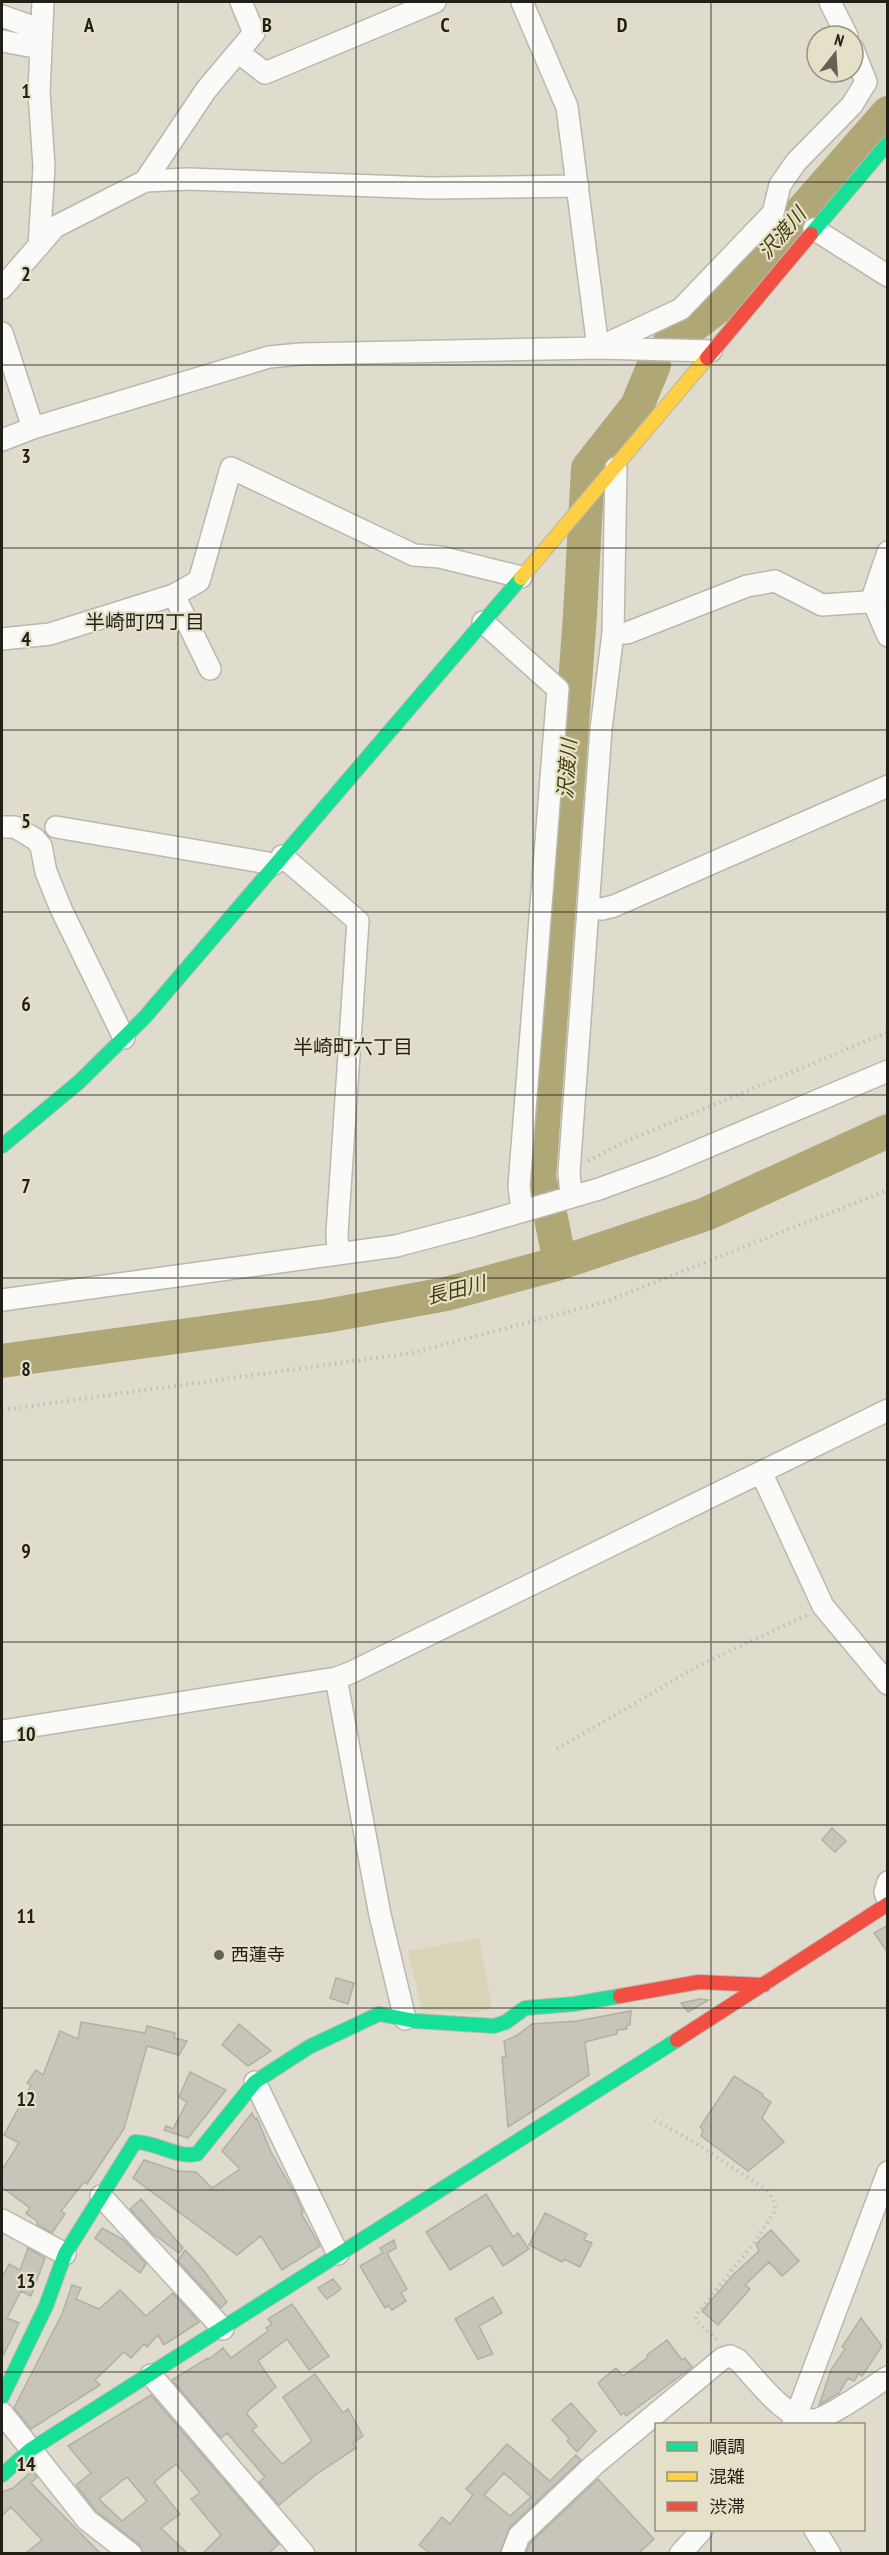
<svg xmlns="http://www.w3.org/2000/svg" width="889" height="2555" font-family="'PT Sans Narrow','Noto Sans JP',sans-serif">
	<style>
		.green { fill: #d9d4b5 }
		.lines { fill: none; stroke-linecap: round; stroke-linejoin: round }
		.river { stroke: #afa776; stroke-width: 34 }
		.building { fill: #c7c5ba; stroke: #b2b0a5; stroke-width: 1.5; fill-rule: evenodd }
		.street-casing { stroke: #bab8ae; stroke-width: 24 }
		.fast-casing { stroke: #bab8ae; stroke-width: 16 }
		.slow-casing { stroke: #bab8ae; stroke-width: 16 }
		.jam-casing { stroke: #bab8ae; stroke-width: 16 }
		.path { stroke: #bfbeba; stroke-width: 4; stroke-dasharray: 1.5 4.5; stroke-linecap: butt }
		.street { stroke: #fafaf8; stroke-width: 21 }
		.fast { stroke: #16e098; stroke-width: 14 }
		.slow { stroke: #ffcf43; stroke-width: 14 }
		.jam { stroke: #f24e42; stroke-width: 14 }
		.grid { fill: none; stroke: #211f16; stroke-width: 1.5; stroke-opacity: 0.55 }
		.poi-dot { fill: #646156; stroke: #e5e1c8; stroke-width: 2 }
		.labels { text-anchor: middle; stroke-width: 4.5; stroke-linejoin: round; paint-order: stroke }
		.poi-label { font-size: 18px; fill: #211f16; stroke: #e5e1c8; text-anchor: start }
		.water-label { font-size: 20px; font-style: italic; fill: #463e09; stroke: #e5e1c8 }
		.neighbourhood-label { font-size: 20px; fill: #211f16; stroke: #e5e1c8 }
		.grid-label { font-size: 20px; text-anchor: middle; font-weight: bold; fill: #211f16; stroke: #e5e1c8; stroke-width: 4.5; stroke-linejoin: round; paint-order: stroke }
	</style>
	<rect width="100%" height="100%" fill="#dfdcce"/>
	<path class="green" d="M479 1938 492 2008 473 2013 422 2010 408 1951Z"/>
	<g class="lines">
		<path class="river" d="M669 344 719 306 888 113
			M543 1193 539 1178 580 615 588 468 637 406 654 365
			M551 1218 560 1263
			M2 1361 326 1316 446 1294 560 1263 706 1214 888 1131"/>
	</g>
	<path class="building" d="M832 1828 846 1841 835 1852 822 1840Z
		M888 1925V1953L874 1933Z
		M336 1978 354 1983 348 2004 330 1998Z
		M700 1999 709 2000 688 2012 681 2003Z
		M631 2011 630 2025 626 2026 627 2029 617 2030V2034L585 2042 589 2075 508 2127 502 2057H506L504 2041 516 2036 532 2024 577 2021Z
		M81 2022 145 2033 147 2026 175 2033 174 2038 187 2041 179 2055 147 2046 124 2129 87 2184 84 2182 61 2211 65 2214 52 2233 37 2224 38 2222 26 2213 30 2208 2 2187V2170L19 2143 4 2135 31 2085 27 2083 36 2070 43 2075 60 2031 78 2039Z
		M239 2024 271 2051 248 2066 222 2045Z
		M190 2072 226 2090 188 2138 164 2130 166 2126 173 2129 187 2102 179 2097Z
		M734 2076 763 2094 762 2096 771 2102 762 2118 784 2142 748 2171 701 2136 703 2130 700 2127Z
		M252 2113 255 2119 257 2118 271 2152 296 2196 303 2212 301 2213 320 2246 282 2270 261 2236 237 2255 133 2178 144 2160 177 2171 196 2172 212 2188 240 2169 222 2151Z
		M486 2194 513 2237 518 2233 529 2249 503 2266 490 2245 450 2270 426 2232Z
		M141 2199 183 2248 179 2253 152 2233 130 2209Z
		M545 2213 587 2234 584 2240 592 2243 580 2267 564 2259 562 2262 529 2245Z
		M102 2228 124 2240 146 2264 140 2273 95 2238Z
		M771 2230 799 2261 782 2276 769 2262 745 2285 750 2289 718 2325 702 2311 733 2275 759 2251 756 2244Z
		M394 2240 396 2248 387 2253 407 2289 401 2293 406 2301 392 2310 388 2305 385 2308 360 2266 383 2253 380 2248Z
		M28 2248 45 2258 31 2296 21 2291 7 2318 19 2323 3 2356 2 2278 9 2264 20 2270Z
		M185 2250 201 2267 227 2302 221 2308 178 2261Z
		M333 2279 341 2289 327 2299 318 2288Z
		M72 2285 81 2288 76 2299 99 2309 120 2290 146 2316 173 2293 199 2322 164 2345 158 2335 147 2347 144 2344 131 2358 124 2352 95 2380 100 2385 31 2429 14 2408 62 2314Z
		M493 2297 502 2313 479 2326 493 2354 478 2359 455 2319Z
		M292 2304 329 2356 309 2370 287 2339 258 2361 276 2387 249 2410 247 2414 257 2426 252 2430 282 2464 312 2441 283 2397 315 2374 343 2413 348 2409 363 2436 353 2443 356 2448 318 2473 279 2505 259 2482 265 2477 227 2433 221 2438 172 2380 208 2358 209 2359 223 2348 231 2358 268 2331 266 2328 272 2324 268 2319Z
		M861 2318 882 2346 862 2376 859 2373 854 2381 848 2378 839 2393 819 2405 831 2370 845 2349 842 2347Z
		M667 2340 682 2360 685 2358 692 2367 626 2416 624 2413 621 2415 598 2383 616 2368 623 2376 648 2357 647 2355Z
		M151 2395 279 2544 269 2553H203L221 2535 191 2499 200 2493 176 2464 154 2482 180 2514 161 2528 187 2553H143L139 2544 96 2511 76 2485 91 2473 68 2446ZM127 2477 147 2501 122 2521 99 2499Z
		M571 2403 596 2431 577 2452 567 2441 569 2438 552 2420Z
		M507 2444 550 2481 576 2455 581 2460 510 2527 500 2553H430L419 2545 442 2517 450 2524 473 2495 466 2489ZM504 2473 531 2497 510 2516 484 2495Z
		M32 2471 37 2477 31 2483 100 2553H26L42 2540 11 2507 2 2516V2492L13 2488Z
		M598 2479 654 2539 639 2553H526L530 2543Z"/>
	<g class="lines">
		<defs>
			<path id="street" d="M522 2 567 107 598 348
				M830 2 847 36
				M2 16 41 30
				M2 41 40 48
				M238 52 265 73 435 2
				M145 181 206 90 254 33 241 2
				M814 229 888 276
				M39 246 44 167 39 92 43 2
				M2 288 55 227 145 181 188 179 430 188 578 186
				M2 333 33 428
				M602 346 681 309 773 213 780 185 796 162 852 105 866 82 853 49
				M2 440 33 428 269 357 301 354 598 348 711 351
				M888 552 872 599 888 636
				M174 595 210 669
				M483 622 558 689 519 1186 522 1211
				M613 633H627L747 586 775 581 822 605 866 602 880 594 888 584
				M2 639 50 634 174 595 199 581 231 468 414 555 440 557 521 577
				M2 827H15L35 839 41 846 46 872 61 909 124 1038
				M56 827 274 864
				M282 856 358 921 337 1233 338 1254
				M589 908 602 909 614 906 888 786
				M571 1196 569 1172 601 729 613 633 616 468
				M2 1300 396 1246 472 1226 599 1189 662 1166 888 1071
				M761 1472 823 1606 888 1684
				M336 1678 380 1915 405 2019
				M2 1731 336 1678 350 1673 888 1410
				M888 1882 885 1892 888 1901
				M255 2082 338 2254
				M101 2196 223 2329
				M2 2220 65 2254
				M151 2375 304 2554
				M2 2413 87 2520 131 2554
				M793 2424 888 2172
				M815 2530 830 2554
				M512 2554 519 2536 594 2465 723 2358 730 2356 738 2360C756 2379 787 2422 814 2420 829 2418 873 2386 888 2377
				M680 2554 702 2530"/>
			<path id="fast" d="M811 234 888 143
				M2 1146 79 1082 145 1017 521 578
				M2 2397 46 2306 65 2254 135 2142C157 2142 175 2158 197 2154L255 2082 309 2047 379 2014 415 2021 494 2026 506 2022 525 2008 574 2004 620 1996
				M2 2475 30 2450 677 2040"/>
			<path id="slow" d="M521 578 707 358"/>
			<path id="jam" d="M707 358 811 234
				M620 1996 699 1982 764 1985
				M677 2040 888 1904"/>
		</defs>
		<use href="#street" class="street-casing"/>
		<use href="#fast" class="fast-casing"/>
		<use href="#slow" class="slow-casing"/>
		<use href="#jam" class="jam-casing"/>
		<path class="path" d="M588 1161 622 1143 888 1032
			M2 1410 412 1353 605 1302 888 1190
			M557 1749 700 1665 807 1615
			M655 2120 694 2142 765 2189C771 2196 776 2201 775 2211L753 2244 696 2315V2321L718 2341"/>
		<use href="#street" class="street"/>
		<use href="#fast" class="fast"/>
		<use href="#slow" class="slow"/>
		<use href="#jam" class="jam"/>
	</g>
	<path class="grid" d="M178 2V2554M356 2V2554M533 2V2554M711 2V2424M2 182H888M2 365H888M2 548H888M2 730H888M2 912H888M2 1095H888M2 1278H888M2 1460H888M2 1642H888M2 1825H888M2 2008H888M2 2190H888M2 2372H888M711 2530V2554"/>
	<circle class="poi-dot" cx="219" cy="1955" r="6"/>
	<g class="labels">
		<g class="poi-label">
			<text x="231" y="1961">西蓮寺</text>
		</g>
		<g class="water-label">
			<text transform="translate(782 233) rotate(-49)" y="7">沢渡川</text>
			<text transform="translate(567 769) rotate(-86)" y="7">沢渡川</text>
			<text transform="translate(456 1290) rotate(-14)" y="7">長田川</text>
		</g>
		<g class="neighbourhood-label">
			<text x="145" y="629">半崎町四丁目</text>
			<text x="353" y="1054">半崎町六丁目</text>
		</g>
	</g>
	<g class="grid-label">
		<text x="89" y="32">A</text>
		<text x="267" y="32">B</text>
		<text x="445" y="32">C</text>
		<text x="622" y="32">D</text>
		<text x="26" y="98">1</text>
		<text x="26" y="281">2</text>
		<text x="26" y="463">3</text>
		<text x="26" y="646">4</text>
		<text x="26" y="828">5</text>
		<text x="26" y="1011">6</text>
		<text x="26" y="1193">7</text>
		<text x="26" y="1376">8</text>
		<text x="26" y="1558">9</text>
		<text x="26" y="1741">10</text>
		<text x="26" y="1923">11</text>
		<text x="26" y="2106">12</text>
		<text x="26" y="2288">13</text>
		<text x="26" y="2471">14</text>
	</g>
	<rect width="889" height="2555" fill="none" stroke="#211f16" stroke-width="6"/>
	<rect x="655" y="2423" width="210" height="108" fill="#e5e1c8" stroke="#979381" stroke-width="1.5"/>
	<rect x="667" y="2442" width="30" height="9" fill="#16e098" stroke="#979381" stroke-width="1.5"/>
	<text x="709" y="2453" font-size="18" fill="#211f16">順調</text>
	<rect x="667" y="2472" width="30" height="9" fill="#ffcf43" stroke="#979381" stroke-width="1.5"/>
	<text x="709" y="2483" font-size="18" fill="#211f16">混雑</text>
	<rect x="667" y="2502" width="30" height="9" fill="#f24e42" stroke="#979381" stroke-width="1.5"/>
	<text x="709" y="2513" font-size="18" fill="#211f16">渋滞</text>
	<g transform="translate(835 54) rotate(17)"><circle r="28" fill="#e5e1c8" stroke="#979381" stroke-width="1.5"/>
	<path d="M0-4.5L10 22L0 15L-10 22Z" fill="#646156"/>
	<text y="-9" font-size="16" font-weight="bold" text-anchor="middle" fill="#211f16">N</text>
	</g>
</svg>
